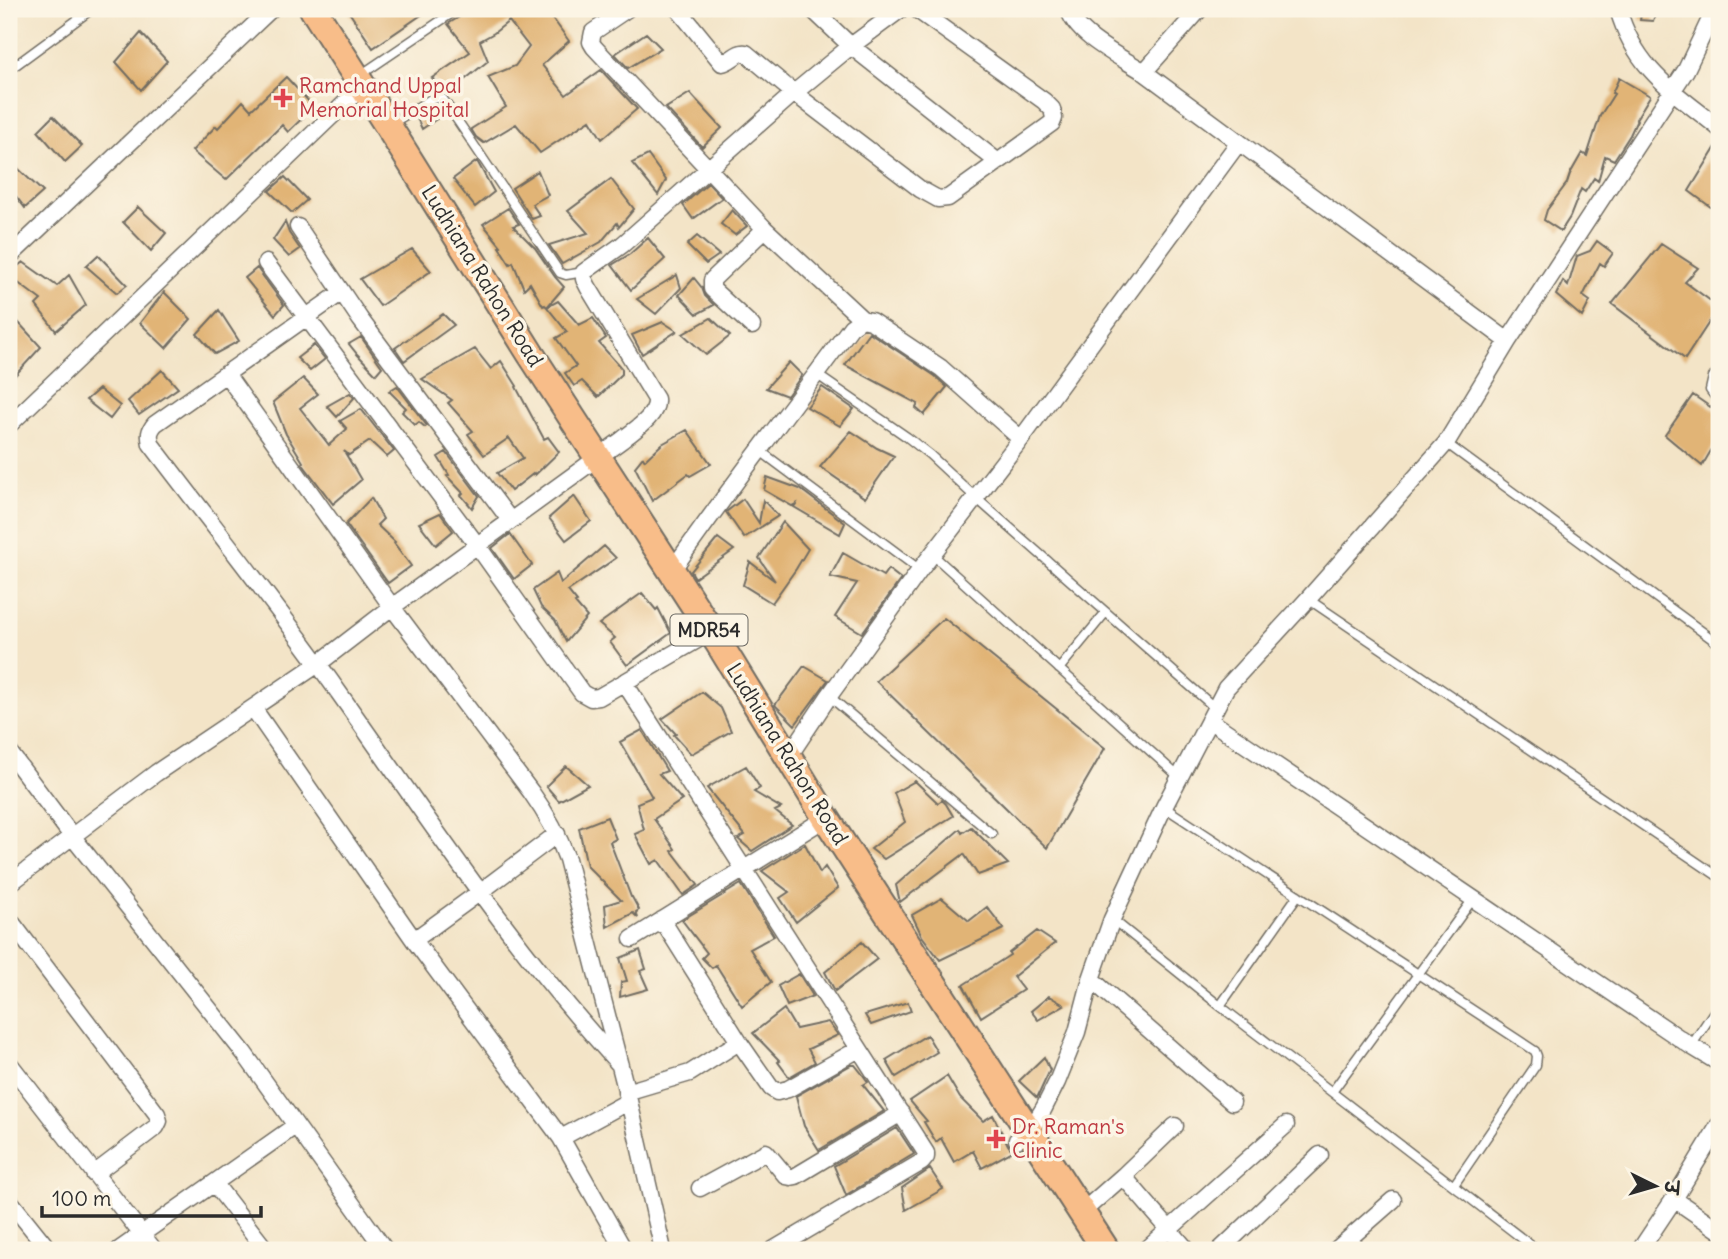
<svg xmlns="http://www.w3.org/2000/svg" width="1728" height="1259" font-family="Delius,'Playpen Sans Deva',sans-serif">
	<style>
		.building { fill: #e1b476 }
		.lines { fill: none; stroke-linecap: round; stroke-linejoin: round }
		.service-casing { stroke: #716c62; stroke-width: 11 }
		.minor-casing { stroke: #716c62; stroke-width: 19 }
		.primary-casing { stroke: #716c62; stroke-width: 30 }
		.service { stroke: #fff; stroke-width: 8 }
		.minor { stroke: #fff; stroke-width: 16 }
		.primary { stroke: #f8bd89; stroke-width: 26 }
		.health-dot { fill: #e0444e; stroke: #fcf5e5; stroke-width: 2.5 }
		.labels { text-anchor: middle; stroke-width: 7; stroke-linejoin: round; paint-order: stroke }
		.shield { fill: #fcf5e5; stroke: #6a6863; stroke-width: 2 }
		.shield-label { font-size: 19px; font-weight: bold; fill: #2b2b2b }
		.health-label { font-size: 21px; fill: #be3a42; stroke: #fcf5e5; text-anchor: start }
		.street-label { font-size: 21px; fill: #2b2b2b; stroke: #fcf5e5 }
	</style>
	<rect width="100%" height="100%" fill="#fcf5e5"/>
	<filter id="ink" filterUnits="userSpaceOnUse"><feTurbulence type="fractalNoise" baseFrequency=".0143" numOctaves="2"/><feDisplacementMap in="SourceGraphic" scale="14" xChannelSelector="R" yChannelSelector="G"/><feConvolveMatrix kernelMatrix="1 2 1 2 8 2 1 2 1" color-interpolation-filters="sRGB"/></filter>
	<filter id="wash" filterUnits="userSpaceOnUse"><feTurbulence type="fractalNoise" baseFrequency=".00686" numOctaves="4" result="noise"/><feDisplacementMap in="SourceGraphic" scale="28" xChannelSelector="R" yChannelSelector="G"/><feGaussianBlur stdDeviation="1.57" result="paint"/><feColorMatrix in="noise" values="0 0 0 0 0 0 0 0 0 0 0 0 0 0 0 0 0 1.4 0 .05"/><feComposite in="paint" operator="in"/></filter>
	<g filter="url(#wash)">
		<rect width="100%" height="100%" fill="#f3e4c7"/>
		<g id="blocks">
			<path class="building" d="M347 9H430L373 48Z
				M472 9H546L569 41 542 65 566 95 601 70 637 109 602 139 590 120 540 153 516 124 484 143 476 137 471 129 506 107 488 77 515 66 529 47 509 21 494 33 480 41 488 61 447 94 432 78 470 52 448 24Z
				M1642 9H1657L1653 21 1640 20Z
				M141 33 167 61 141 90 116 62Z
				M646 33 661 48 628 68 615 54Z
				M286 77 314 107 288 132 282 125 226 180 192 151 216 126 218 128 243 101 251 110Z
				M1619 78 1650 96 1636 119 1637 120 1630 135 1614 160 1605 156 1598 181 1594 178 1585 192 1581 189 1570 217 1561 231 1544 220 1547 210 1567 183 1570 174 1582 153 1587 156 1600 116 1614 94 1612 93Z
				M690 93 722 128 702 147 666 108Z
				M433 105H438L445 113 422 129 416 116Z
				M53 116 82 146 65 162 38 131Z
				M1719 142V200L1712 208 1689 191Z
				M648 155 666 180 658 195 632 163Z
				M9 160 43 192 25 208 9 187Z
				M477 161 494 192 475 207 453 179Z
				M538 171 548 195 532 204 540 216 532 219 512 188Z
				M285 177 307 200 292 213 269 191Z
				M611 179 634 209 619 227 617 223 601 242 562 264 549 245 588 233 568 211Z
				M708 183 722 198 693 219 683 205Z
				M138 207 166 233 151 251 123 222Z
				M508 208 519 224 513 226 535 248 555 277 564 287 547 307 545 305 543 306 530 283 524 289 513 262 510 264 499 247 501 246 483 224Z
				M732 210 747 226 735 235 721 224Z
				M285 222 289 233 300 249 289 257 273 240Z
				M697 236 719 255 706 264 687 245Z
				M648 238 665 259 631 290 612 265 630 254Z
				M1597 241 1613 253 1604 266 1600 263 1583 296 1590 301 1582 317 1556 295 1563 281 1568 286 1577 256 1590 251Z
				M1661 244 1698 268 1685 282 1719 307 1685 359 1612 304Z
				M412 249 431 271 380 306 360 279Z
				M98 255 127 285 117 293 86 266Z
				M23 262 57 286 69 275 86 305 56 331 36 305 41 300 9 276V273Z
				M257 268 284 305 275 315 245 278Z
				M677 275 681 288 656 314 637 299Z
				M694 278 702 288 705 296 714 305 697 314 679 295Z
				M164 292 191 319 166 348 140 323Z
				M558 301 579 325 593 318 606 338 599 343 622 369V374L598 397 582 381 574 386 565 373 576 366 556 338 567 332 547 307Z
				M219 310 239 341 215 354 197 334Z
				M443 314 454 325 404 361 395 348Z
				M711 318 730 336 706 355 683 334Z
				M18 322 41 347 9 382V332Z
				M663 322 677 331 642 354 632 335Z
				M869 332 935 376 947 387 924 415 916 408 918 404 845 365Z
				M361 337 382 367 376 374 357 354 349 344Z
				M314 345 325 359 310 371 297 358Z
				M475 349 491 369 501 361 517 386 516 387 544 439 548 437 559 452 535 475 534 473 511 491 497 473 523 458 509 438 484 455 468 434 473 431 448 403 452 400 422 379Z
				M789 362 802 375 787 396 766 388Z
				M162 370 178 388 139 415 128 401Z
				M303 378 318 394 300 408 329 445 347 429 340 421 361 409 394 451 387 457 370 441 349 455 344 451 361 480 333 504 302 463 303 462 286 434 273 402Z
				M397 386 427 426 425 427 419 422 415 425 402 412 406 408 389 391Z
				M822 387 854 409 840 426 807 407Z
				M99 389 120 406 110 419 86 400Z
				M350 393 354 398 337 417 327 406Z
				M1693 395 1719 413V437L1702 466 1665 435Z
				M687 430 711 464 690 476 688 474 652 501 635 467 643 457 645 460 662 444Z
				M851 431 877 448 894 456 865 498 820 467Z
				M446 452 479 496 472 508 461 495 463 493 447 476 449 475 438 457Z
				M767 477 800 489 845 523 840 534 794 507 796 504 792 506 764 490Z
				M574 496 591 521 566 540 549 518Z
				M371 498 383 519 377 525 395 542 394 543 411 566 388 583 346 524Z
				M743 499 759 523 763 500 778 516 744 538 726 512Z
				M440 513 453 531 436 545 419 523Z
				M783 522 808 549 796 569 772 603 743 585 750 562 775 581 759 558Z
				M510 534 532 565 514 579 492 548Z
				M718 538 734 550 695 578 691 571Z
				M604 546 616 558 568 591 577 602 575 603 587 617 566 642 555 620 541 607 533 590 557 573 561 583Z
				M843 553 883 576 888 569 901 579 862 633 835 617 857 583 830 577Z
				M642 593 656 610 658 608 671 633 627 665 610 642 615 638 599 624Z
				M944 618 1105 748 1047 848 876 681Z
				M804 666 828 680 795 725 775 705Z
				M702 692 721 708 731 731 691 754 674 735 676 734 662 719Z
				M642 730 667 771 659 774 682 800 654 819 675 849 672 851 698 885 683 895 658 860 651 864 635 834 644 830 637 803 652 797 620 742Z
				M566 766 588 785 559 801 546 786Z
				M746 766 760 788 754 792 781 808 775 811 792 825 752 851 738 839 745 835 707 788Z
				M915 781 938 803 942 800 946 804 953 816 884 859 871 849 905 822 894 793Z
				M607 817 616 839 610 842 631 897H632L639 910 636 912 638 918 633 913 607 927 605 905 621 900 587 866 579 828Z
				M971 827 1008 864 978 875 964 854 900 902 896 885 960 829 962 833Z
				M805 844 820 873 825 867 838 888 796 922 780 898 789 892 762 871Z
				M741 884 774 936 750 949 771 982 742 1006 716 965 712 968 702 958 707 953 682 920Z
				M942 898 969 921 987 907 1004 929 940 960 922 936 912 915Z
				M1037 931 1055 943 1013 977 1023 990 981 1017 963 985 1010 955 1009 953Z
				M862 942 877 959 835 991 825 972Z
				M640 950 646 969 640 971 648 989 620 997 621 982 627 981 620 958Z
				M799 974 813 996 787 1006 778 986Z
				M1049 996 1064 1005 1038 1020 1031 1011Z
				M908 1002 911 1011 871 1025 865 1015Z
				M784 1009 796 1029 828 1022 838 1035 808 1049 815 1062 789 1077 778 1062 780 1061 753 1033Z
				M927 1035 937 1052 896 1077 886 1060Z
				M1044 1057 1050 1070 1037 1098 1019 1081Z
				M851 1065H855L863 1075 868 1082 863 1085 884 1111 819 1150 804 1126 796 1096Z
				M947 1076 960 1098 983 1121 993 1115 1008 1145 1013 1151 982 1168 973 1151 954 1162 944 1144 945 1143 944 1144 941 1138 936 1142 924 1122 927 1121 910 1101Z
				M897 1128 914 1154 846 1195 834 1166Z
				M930 1169 943 1189 906 1210 902 1188Z"/>
		</g>
	</g>
	<g filter="url(#ink)">
		<use href="#blocks" fill-opacity="0" stroke="#716c62" stroke-width="2"/>
		<g class="lines">
			<defs>
				<path id="service" d="M9 70 92 9
					M359 76 458 9
					M391 124 431 99 438 98 443 99 560 273 566 275 584 272
					M1719 369 1713 377 1710 390 1719 402
					M816 374 907 437 930 455 975 497 1215 708
					M1446 443 1719 644
					M759 450 920 570
					M933 555 1179 777
					M1308 599 1719 877
					M1059 669 1106 612
					M829 696 992 834
					M1164 807 1535 1051 1537 1056 1536 1065 1454 1185
					M1112 919 1220 1006 1537 1250
					M1220 1006 1298 895
					M1691 1046 1719 1004
					M1332 1092 1473 899"/>
				<path id="minor" d="M627 9 593 32 591 42 594 47 765 229 862 319
					M678 9 722 63C731 62 737 51 746 53L794 93 920 189 938 199 948 198 1052 123 1054 118 1052 109 1044 101 916 9
					M812 9 851 46 998 162
					M1069 9C1074 35 1123 58 1144 72
					M1200 9 1144 72 1508 341
					M1618 9C1635 69 1673 91 1719 128
					M298 227 360 319 510 520
					M9 257 271 9
					M266 263 477 545 582 693 591 698 599 697 697 640
					M342 292 155 424C149 431 149 435 151 444 214 527 279 608 339 693 429 820 515 951 620 1065
					M752 326 712 289V280L765 229
					M226 374 392 607 531 792C546 813 558 834 567 859L629 1101 663 1250
					M9 425 362 87
					M671 572C729 488 791 409 851 327L862 319 871 321 941 368 1021 439
					M624 682 926 1153V1157L922 1162 773 1250
					M253 708 414 940 561 1138 624 1250
					M1209 720 1691 1046 1719 1063
					M9 752 72 836 244 1053 385 1250
					M789 756 829 696 920 570 1021 439 1239 142
					M9 884 156 773 318 664 392 607 622 440C634 430 658 416 656 399L588 287 584 279V272L622 245 794 93 851 46 901 9
					M9 919 157 1114 159 1121 156 1127 94 1174
					M662 920 739 1042 771 1088 777 1092 788 1089 859 1049
					M632 939 826 818
					M414 940 480 892 557 834
					M1091 979 1232 1102
					M9 1063 154 1250
					M626 1092 690 1073 739 1042
					M1719 1125 1674 1199 1719 1230
					M561 1138 629 1101
					M1017 1140 1030 1131 1044 1108 1057 1082 1077 1032 1091 979 1112 919 1164 807 1226 688 1308 599 1446 443 1508 341 1686 70 1715 9
					M1123 1176 1187 1250
					M214 1183 266 1250
					M700 1188 766 1152 786 1176 791 1177 796 1176 901 1113
					M9 1200 49 1250
					M1081 1213 1123 1176 1175 1126
					M119 1250 295 1126
					M1146 1250 1286 1125
					M1220 1250 1320 1155
					M1336 1250 1393 1200
					M1640 1250 1674 1199"/>
				<path id="primary" d="M313 9 388 126 530 353 718 642 826 818 1106 1250"/>
			</defs>
			<use href="#service" class="service-casing"/>
			<use href="#minor" class="minor-casing"/>
			<use href="#primary" class="primary-casing"/>
			<use href="#service" class="service"/>
			<use href="#minor" class="minor"/>
			<use href="#primary" class="primary"/>
		</g>
	</g>
	<g class="health-dot">
		<path d="M279.5 87.5h7v7h7v7h-7v7h-7v-7h-7v-7h7z"/>
		<path d="M992.5 1128.5h7v7h7v7h-7v7h-7v-7h-7v-7h7z"/>
	</g>
	<g class="labels">
		<rect class="shield" x="670.5" y="614.5" width="77" height="31" rx="5"/>
		<g class="shield-label">
			<text x="709" y="637">MDR54</text>
		</g>
		<g class="health-label">
			<text x="299" y="93">Ramchand Uppal<tspan x="299" dy="24">Memorial Hospital</tspan></text>
			<text x="1012" y="1134">Dr. Raman's<tspan x="1012" dy="24">Clinic</tspan></text>
		</g>
		<g class="street-label">
			<text transform="translate(482 276) rotate(58)" y="7">Ludhiana Rahon Road</text>
			<text transform="translate(787 754) rotate(58)" y="7">Ludhiana Rahon Road</text>
		</g>
	</g>
	<rect width="1728" height="1259" fill="none" stroke="#fcf5e5" stroke-width="35"/>
	<g transform="translate(1655 1186) rotate(95)" stroke="#fcf5e5" stroke-width="5" paint-order="stroke">
	<path d="M0-5L12 26L0 18L-12 26Z" fill="#2b2b2b"/>
	<text y="-10" font-size="19" font-weight="bold" text-anchor="middle" fill="#2b2b2b">उ</text>
	</g>
	<path d="M42 1206v10h219v-10" fill="none" stroke="#2b2b2b" stroke-width="3.5"/>
	<text x="52" y="1206" font-size="21" fill="#2b2b2b" stroke="#fcf5e5" stroke-width="5" paint-order="stroke">100 m</text>
</svg>
